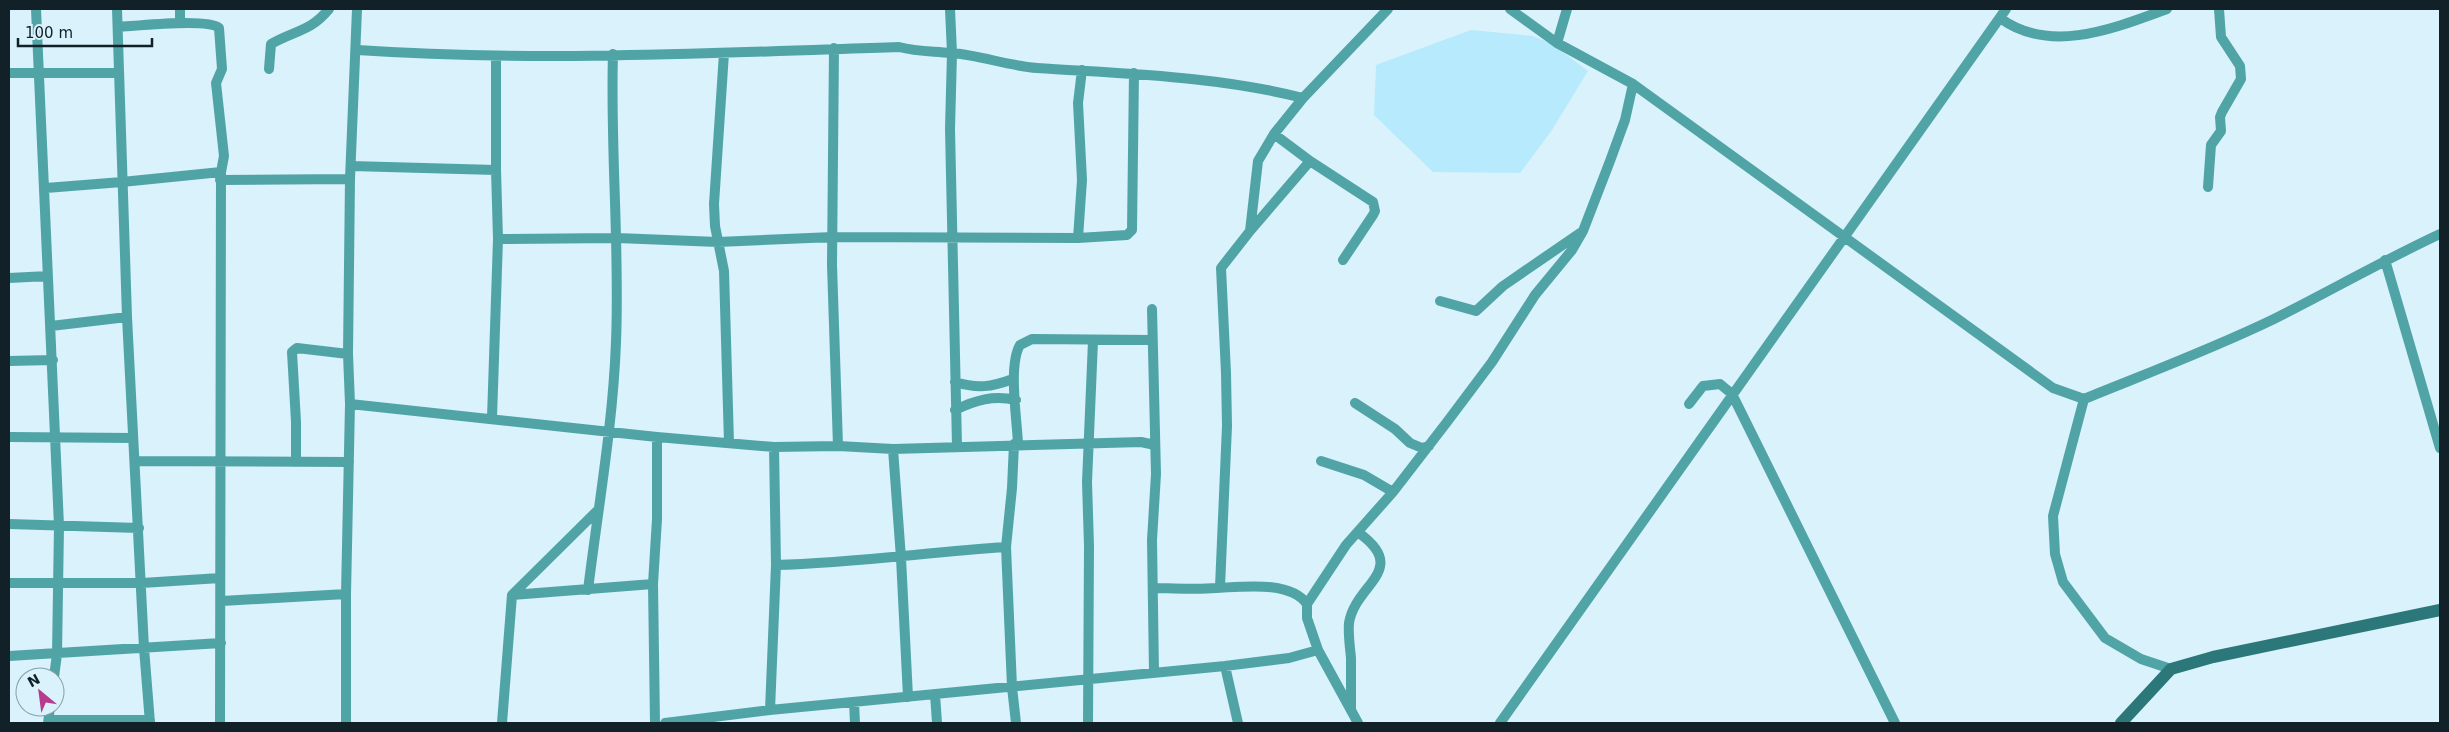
<svg xmlns="http://www.w3.org/2000/svg" width="2449" height="732" font-family="'DejaVu Sans',sans-serif">
	<style>
		.built { fill: #b7eafd }
		.lines { fill: none; stroke-linecap: round; stroke-linejoin: round }
		.street { stroke: #51a4a6; stroke-width: 10 }
		.secondary { stroke: #2b777a; stroke-width: 12 }
	</style>
	<rect width="100%" height="100%" fill="#d9f2fb"/>
	<path class="built" d="M1471 30 1533 36 1552 44 1588 71 1552 130 1520 173 1433 172 1374 115 1376 65Z"/>
	<g class="lines">
		<path class="street" d="M36 9 59 526 57 654 54 677
			M117 9 127 317 144 648 150 723
			M180 9V23
			M950 9 952 53 950 129 957 446
			M1510 9 1557 43 1633 84 2053 388 2084 399 2053 516 2055 554 2063 582 2105 638 2141 659 2171 669
			M2000 18C2050 55 2115 28 2167 9
			M119 27C136 26 208 18 219 28L222 69 216 83 224 156 221 172
			M1557 43 1567 9
			M834 48 832 265 838 446
			M357 50C537 62 718 53 899 47 918 52 932 51 951 53 980 55 1008 66 1037 68 1126 74 1217 76 1303 98
			M724 53 714 204 715 226 724 271 729 443
			M269 69 271 44C295 30 310 32 329 9
			M9 73H119
			M1310 161 1373 202 1375 211 1373 215 1343 260
			M351 166 496 170
			M220 180 350 179
			M2208 187 2211 145 2221 131 2220 117 2222 112 2241 79 2240 66 2221 37 2219 9
			M46 188 122 182 221 172 220 723
			M1250 231 1310 161 1274 134
			M1078 238 1082 180 1078 103 1082 70
			M498 239 617 238 718 242 833 237 1078 238 1127 235 1132 230 1134 73
			M2385 260 2440 448
			M9 278 48 276
			M1440 301 1476 311 1503 286 1580 233
			M1152 309 1156 474 1152 540 1154 673
			M51 326 127 317
			M9 361 53 360
			M955 382C978 389 991 387 1013 379
			M2084 399C2148 373 2212 349 2274 319 2330 291 2384 260 2440 234
			M1355 403 1395 429 1410 443 1422 448 1429 446
			M350 404 657 437 774 447 838 446 893 449 1141 442 1155 445
			M1689 404 1703 386 1720 384 1732 394 1895 723
			M955 410C976 400 993 395 1016 400
			M492 418 498 239 496 170V56
			M9 437 133 438
			M1014 444 1012 488 1006 547 1012 687 1016 723
			M1018 444C1017 419 1008 365 1020 345L1032 339 1152 340
			M893 449 901 558 908 697
			M135 461 349 462
			M1321 461 1364 475 1393 492
			M296 462V422L292 352 297 348 348 354
			M9 524 139 528
			M776 565C853 563 929 552 1006 547
			M9 583H142L220 578
			M1220 587 1227 426 1226 373 1221 268 1250 231 1258 161 1274 134 1303 98 1388 9
			M1154 588C1174 588 1195 590 1216 588 1241 587 1290 580 1307 604
			M588 590C598 508 613 425 616 342 620 246 610 150 613 54
			M512 595 653 584
			M222 601 346 594
			M9 656 221 643
			M1225 666 1238 723
			M935 694 937 723
			M854 702 855 723
			M1351 709C1351 692 1351 675 1351 658 1350 647 1348 635 1349 623 1355 584 1410 570 1359 533
			M770 710 776 565 774 447
			M49 720H150
			M48 723 50 707
			M346 723V594L350 404 348 354 350 179 357 9
			M502 723 512 595 598 510
			M655 723 653 584 657 519V437
			M665 723 770 710 1225 666 1289 658 1318 650
			M1088 723 1089 546 1087 482 1093 341
			M1358 723 1318 650 1307 618V604L1346 545 1393 492 1447 422 1492 362 1535 295 1572 250 1583 231 1610 161 1625 120 1633 84
			M1500 723 2006 9"/>
		<path class="secondary" d="M2121 723 2171 669 2213 657 2440 610"/>
	</g>
	<rect width="2449" height="732" fill="none" stroke="#112127" stroke-width="20"/>
	<g transform="translate(40 692) rotate(331)"><circle r="24" fill="#d9f2fb" stroke="#899ea6"/>
	<path d="M0-4L9 19L0 12L-9 19Z" fill="#b83c8c"/>
	<text y="-8" font-size="14" font-weight="bold" text-anchor="middle" fill="#112127">N</text>
	</g>
	<path d="M18 38v8h134v-8" fill="none" stroke="#112127" stroke-width="2.5"/>
	<text x="25" y="38" font-size="15" fill="#112127" stroke="#d9f2fb" stroke-width="4" paint-order="stroke">100 m</text>
</svg>
